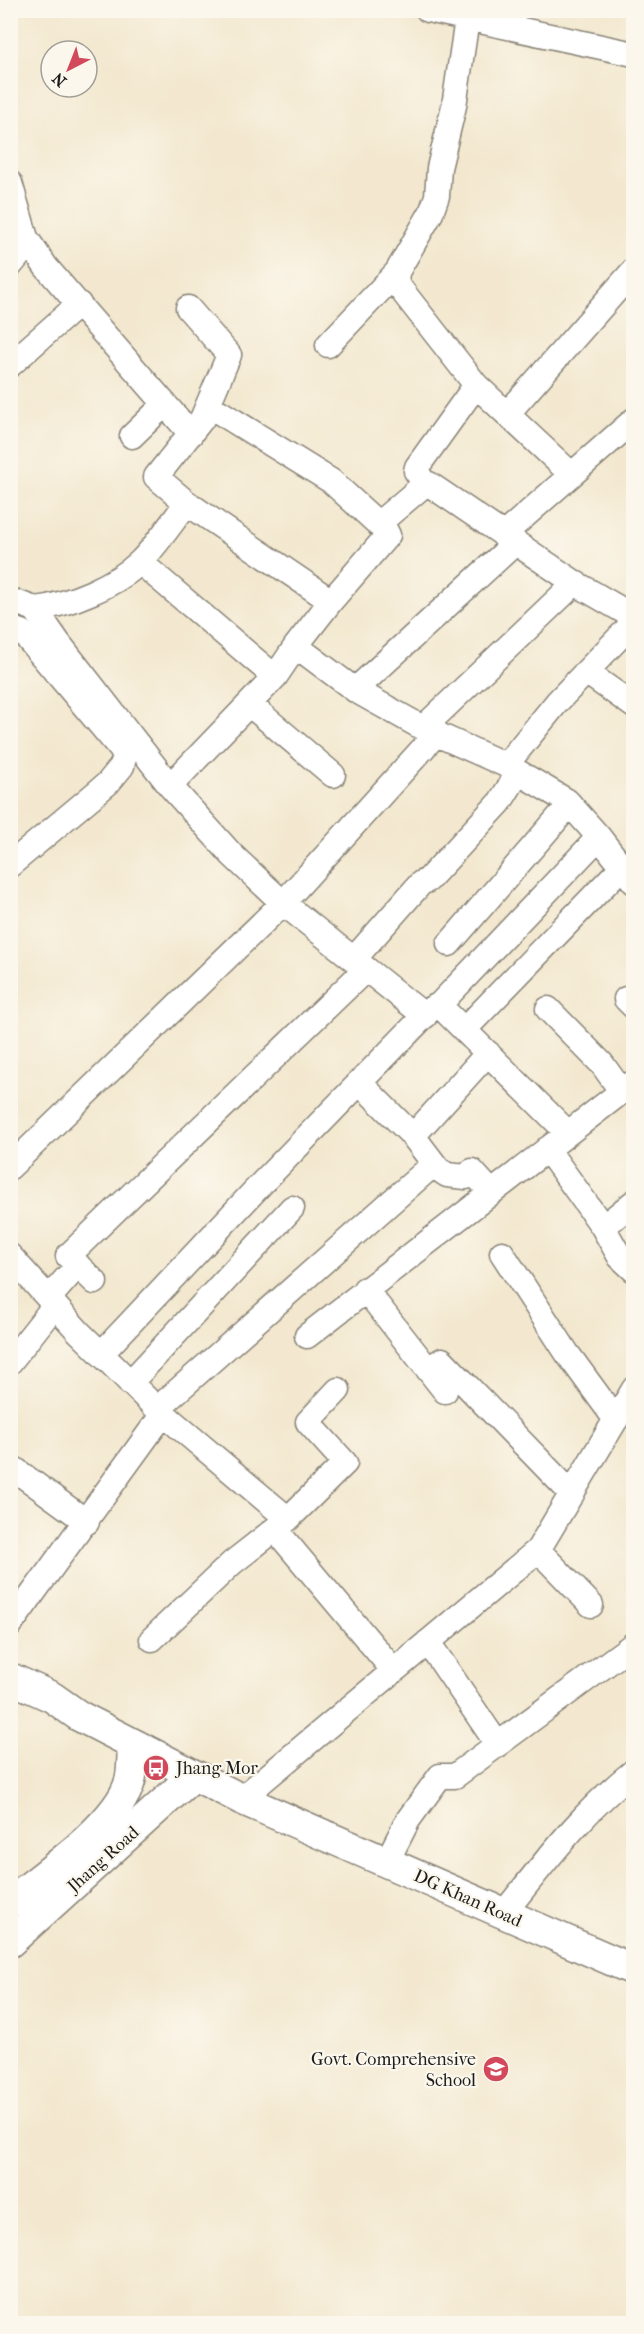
<svg xmlns="http://www.w3.org/2000/svg" width="644" height="2334" font-family="'IM FELL French Canon',serif">
	<style>
		.lines { fill: none; stroke-linecap: round; stroke-linejoin: round }
		.minor-casing { stroke: #888276; stroke-width: 27 }
		.major-casing { stroke: #888276; stroke-width: 33 }
		.minor { stroke: #fff; stroke-width: 24 }
		.major { stroke: #fff; stroke-width: 30 }
		.labels { text-anchor: middle; stroke-width: 4.5; stroke-linejoin: round; paint-order: stroke }
		.poi-label { font-size: 18px; fill: #1c1c1c; stroke: #fbf7ec; text-anchor: start }
		.street-label { font-size: 18px; fill: #1c1c1c; stroke: #fbf7ec }
	</style>
	<rect width="100%" height="100%" fill="#fbf7ec"/>
	<filter id="ink" filterUnits="userSpaceOnUse"><feTurbulence type="fractalNoise" baseFrequency=".0167" numOctaves="2"/><feDisplacementMap in="SourceGraphic" scale="12" xChannelSelector="R" yChannelSelector="G"/><feConvolveMatrix kernelMatrix="1 2 1 2 8 2 1 2 1" color-interpolation-filters="sRGB"/></filter>
	<filter id="wash" filterUnits="userSpaceOnUse"><feTurbulence type="fractalNoise" baseFrequency=".008" numOctaves="4" result="noise"/><feDisplacementMap in="SourceGraphic" scale="24" xChannelSelector="R" yChannelSelector="G"/><feGaussianBlur stdDeviation="1.35" result="paint"/><feColorMatrix in="noise" values="0 0 0 0 0 0 0 0 0 0 0 0 0 0 0 0 0 1.4 0 .05"/><feComposite in="paint" operator="in"/></filter>
	<g filter="url(#wash)">
		<rect width="100%" height="100%" fill="#f3e8cf"/>
	</g>
	<g filter="url(#ink)">
		<g class="lines">
			<defs>
				<path id="minor" d="M428 10 634 54
					M467 19 454 106 439 168 437 196 431 213 397 272 396 283 476 385 571 474
					M10 183 26 238 46 267 191 434
					M10 266 29 243
					M188 308 229 355 202 419 156 477 187 503 331 601
					M328 345 397 272
					M10 365 79 304
					M507 414 634 270
					M132 436 165 404
					M425 484 416 471 417 467 476 385
					M378 524 425 484H429L575 583 634 617
					M503 535 634 420
					M140 562 275 677
					M10 600 35 609 58 642 170 786 232 855 283 903 425 1016
					M35 609C68 605 116 585 140 562 157 545 172 522 187 503
					M10 629 22 632 125 754 122 766 108 783 10 865
					M296 646 355 690 423 728 506 765 567 801 599 837 634 882
					M586 672 634 706
					M355 690 515 543
					M249 704 333 775
					M423 728 575 583
					M506 765 558 701 634 622
					M170 786 275 677 296 646 331 601 388 535 386 531 331 481 208 405
					M449 944 570 804
					M354 959 421 883 428 880 500 802 518 773
					M626 999 634 1007
					M439 1005 568 1133
					M548 1009 602 1064 622 1092
					M465 1029 622 867
					M359 1082 413 1136 438 1169 447 1175 466 1177 472 1171 491 1192
					M413 1136 488 1053
					M547 1149 603 1227 620 1257 634 1270
					M10 1167 283 903 437 733
					M603 1227 634 1202
					M502 1253 567 1353 616 1420
					M10 1256 79 1332 153 1405 288 1519
					M95 1282 68 1256 366 969
					M365 1289 445 1391
					M49 1298 78 1265
					M307 1336 634 1082
					M101 1354 262 1183 432 1008 439 1005 599 837
					M10 1362 55 1305
					M428 1369 442 1360 572 1494
					M130 1383 292 1208
					M157 1409 434 1164
					M10 1466 87 1522
					M275 1529 394 1671
					M538 1550 591 1605
					M10 1625 163 1414
					M152 1639 232 1563 288 1519 345 1463 308 1422 338 1390
					M428 1642 498 1745
					M241 1799 538 1550 634 1389
					M386 1863 408 1820 440 1776H455L634 1644
					M503 1914C545 1862 581 1813 634 1771"/>
				<path id="major" d="M10 1678 52 1697 79 1716 241 1799 634 1970
					M10 1902C44 1875 119 1823 130 1781 133 1770 132 1756 133 1744
					M10 1942 194 1775"/>
			</defs>
			<use href="#minor" class="minor-casing"/>
			<use href="#major" class="major-casing"/>
			<use href="#minor" class="minor"/>
			<use href="#major" class="major"/>
		</g>
	</g>
	<defs>
		<symbol id="bus-disc" viewBox="-11 -11 22 22"><circle r="9.5" fill="#d1495b" stroke="#fbf7ec"/><path d="M-5-6H5V4H4V6H2V4H-2V6H-4V4H-5ZM-3.5-4V0h7V-4ZM-3.5 1.2v1.5H-2V1.2ZM2 1.2v1.5H3.5V1.2Z" fill="#fff"/></symbol>
		<symbol id="school-disc" viewBox="-11 -11 22 22"><circle r="9.5" fill="#d1495b" stroke="#fbf7ec"/><path d="M0-5L7-2L0 1L-7-2ZM-4 1L0 2.5L4 1V4Q0 6-4 4Z" fill="#fff"/></symbol>
	</defs>
	<g fill-rule="evenodd">
		<use href="#bus-disc" x="141" y="1753" width="30" height="30"/>
		<use href="#school-disc" x="481" y="2054" width="30" height="30"/>
	</g>
	<g class="labels">
		<g class="poi-label">
			<text x="176" y="1774">Jhang Mor</text>
			<text x="476" y="2065" text-anchor="end">Govt. Comprehensive<tspan x="476" dy="21">School</tspan></text>
		</g>
		<g class="street-label">
			<text transform="translate(103 1859) rotate(-42)" y="6">Jhang Road</text>
			<text transform="translate(468 1898) rotate(24)" y="6">DG Khan Road</text>
		</g>
	</g>
	<rect width="644" height="2334" fill="none" stroke="#fbf7ec" stroke-width="36"/>
	<g transform="translate(69 69) rotate(222)"><circle r="28" fill="#fbf7ec" stroke="#a29f99" stroke-width="1.5"/>
	<path d="M0-4.5L10 22L0 15L-10 22Z" fill="#d1495b"/>
	<text y="-9" font-size="16" font-weight="bold" text-anchor="middle" fill="#1c1c1c">N</text>
	</g>
</svg>
